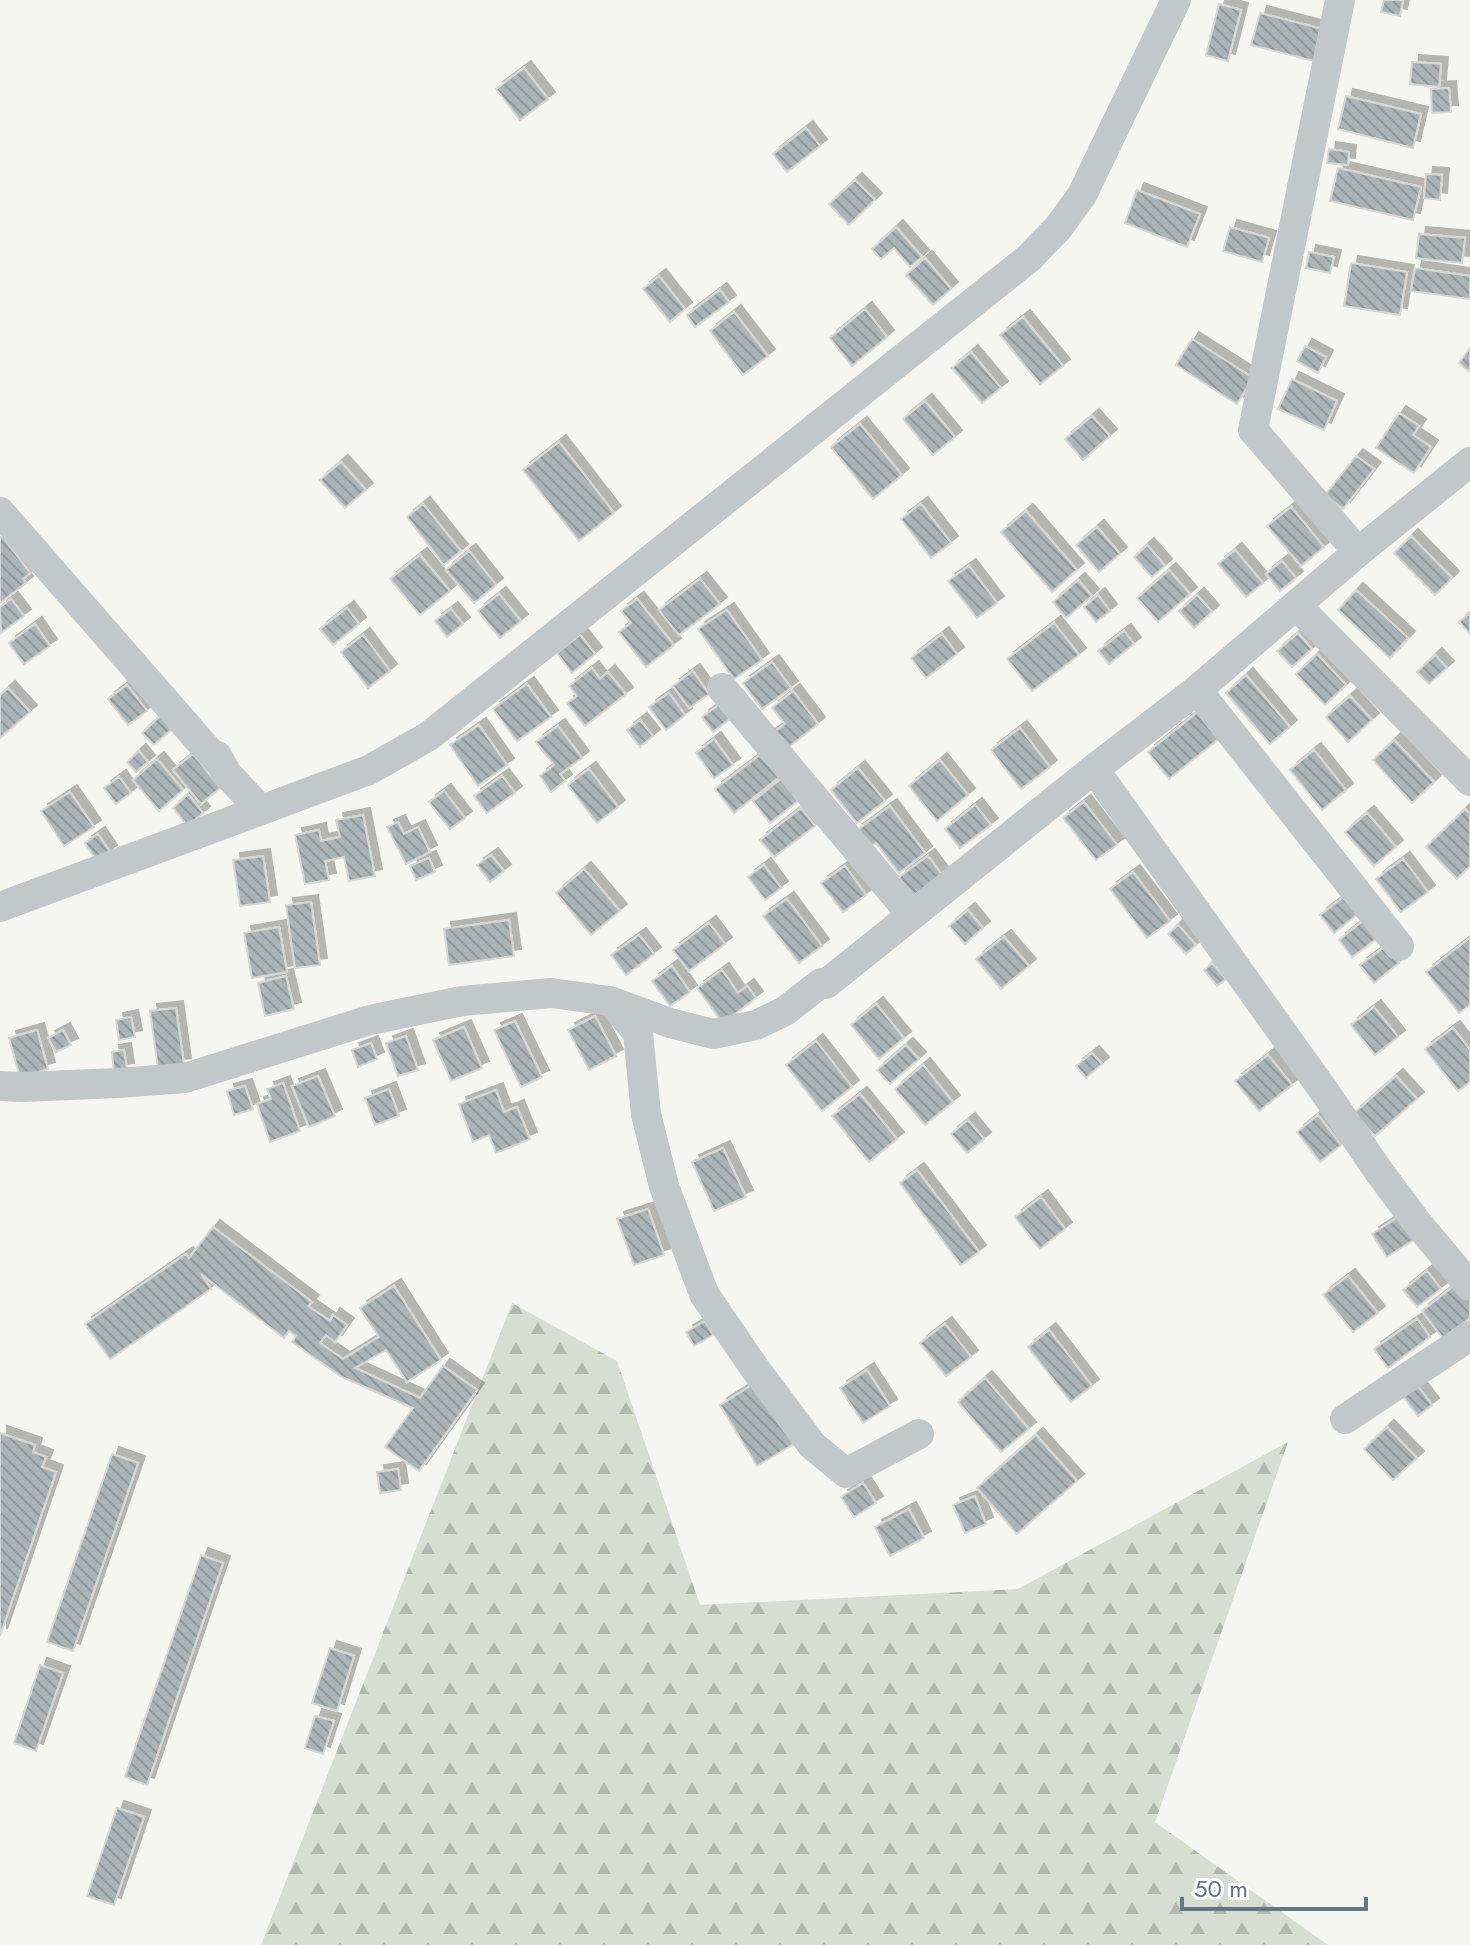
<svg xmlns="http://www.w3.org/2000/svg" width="1470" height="1945" font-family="Jost,sans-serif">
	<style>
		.forest { fill: url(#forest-firs) }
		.building { fill: url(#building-back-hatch); stroke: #d6d6d4; stroke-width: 2; filter: url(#shadow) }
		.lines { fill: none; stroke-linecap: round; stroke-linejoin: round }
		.minor { stroke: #c2c7c9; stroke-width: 30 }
	</style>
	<defs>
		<pattern id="forest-firs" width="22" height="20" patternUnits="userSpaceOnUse" patternTransform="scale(2)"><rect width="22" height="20" fill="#d7ddd1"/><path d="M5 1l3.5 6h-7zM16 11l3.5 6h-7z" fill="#b2b8af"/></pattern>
		<pattern id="building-back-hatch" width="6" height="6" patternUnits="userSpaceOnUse" patternTransform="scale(2)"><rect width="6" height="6" fill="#abb5b8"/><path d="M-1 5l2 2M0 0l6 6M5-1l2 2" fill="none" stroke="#8f989b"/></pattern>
		<filter id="shadow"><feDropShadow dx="7" dy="-7" stdDeviation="0" flood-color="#0004"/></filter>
	</defs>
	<rect width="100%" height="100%" fill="#f5f5f1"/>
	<path class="forest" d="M512 1303 617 1361 700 1605 1018 1589 1288 1442 1155 1822 1328 1945H261Z"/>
	<path class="building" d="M1384 0H1403L1400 16 1381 12Z
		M1219 4 1241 10 1228 61 1206 55Z
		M1260 13 1322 29 1314 61 1251 45Z
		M1412 62 1441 64 1439 87 1410 84Z
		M524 68 548 99 520 120 496 89Z
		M1449 88 1451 112 1432 113 1431 89Z
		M1346 96 1421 114 1413 148 1338 129Z
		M806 128 820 146 787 172 773 154Z
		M1329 149 1349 152 1348 165 1327 163Z
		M1338 168 1421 187 1413 220 1330 201Z
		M1426 174 1442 175 1440 200 1424 198Z
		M855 180 875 200 849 225 829 204Z
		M1137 190 1200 214 1187 247 1125 223Z
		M896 227 922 257 910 267 894 248 881 259 872 249Z
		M1230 227 1269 238 1262 262 1223 251Z
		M1419 234 1465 238 1462 263 1416 258Z
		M1309 252 1334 257 1330 273 1306 268Z
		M925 258 951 289 933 305 906 275Z
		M1351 263 1407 272 1400 315 1344 306Z
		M1415 268 1470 276V299L1411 291Z
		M659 276 685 309 670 322 643 289Z
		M720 290 729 302 695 327 687 315Z
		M865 309 887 337 852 366 830 338Z
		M734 312 768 356 743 375 710 331Z
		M1023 317 1063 366 1040 384 1000 335Z
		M1192 339 1253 378 1237 404 1176 365Z
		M1305 346 1326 357 1318 373 1297 361Z
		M1470 348V372L1459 363Z
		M971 352 1001 388 982 403 952 368Z
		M1292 379 1337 401 1324 430 1278 409Z
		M925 401 955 437 933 455 903 419Z
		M1399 413 1419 426 1413 435 1431 447 1414 473 1376 448Z
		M1092 416 1110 436 1083 460 1065 439Z
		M860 424 902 475 873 499 831 447Z
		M559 442 614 513 579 541 523 470Z
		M1356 456 1374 469 1343 509 1325 495Z
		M341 462 366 490 345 508 320 480Z
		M423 504 461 551 444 565 407 517Z
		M921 504 951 543 931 558 901 519Z
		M1291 507 1324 547 1301 566 1267 526Z
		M1026 511 1077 570 1052 592 1001 532Z
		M1097 527 1120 554 1099 572 1076 545Z
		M2 536 30 573 23 579 26 583 0 603V537Z
		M1411 536 1452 578 1435 595 1394 553Z
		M1147 545 1165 566 1152 577 1134 557Z
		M1235 550 1263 583 1246 597 1218 564Z
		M469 551 496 585 474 603 446 570Z
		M420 555 450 591 420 615 390 579Z
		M1282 561 1296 578 1280 591 1266 574Z
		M969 566 997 603 977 618 948 581Z
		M1169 570 1190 594 1158 622 1137 598Z
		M700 579 720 604 679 635 659 610Z
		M1078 580 1092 596 1066 618 1053 602Z
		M1356 590 1408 638 1390 658 1338 610Z
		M499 594 521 621 500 638 478 611Z
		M1098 595 1110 611 1096 622 1084 607Z
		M1197 595 1212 612 1194 628 1179 611Z
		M11 599 24 616 1 633 0 607Z
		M637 599 674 645 646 667 619 632 631 623 621 611Z
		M347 608 359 624 333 645 320 629Z
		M451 609 463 624 447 637 435 621Z
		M727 610 762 660 734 679 698 629Z
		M1470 613V634L1459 622Z
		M1054 623 1079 655 1032 691 1007 659Z
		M35 624 50 646 24 664 9 643Z
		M1124 631 1134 644 1109 664 1098 651Z
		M1298 633 1312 649 1292 667 1277 651Z
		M942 634 957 654 926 678 911 658Z
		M363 635 390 671 368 688 341 652Z
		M580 635 595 654 572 673 557 653Z
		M1317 654 1346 685 1325 705 1296 674Z
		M1435 655 1447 668 1429 684 1417 672Z
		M772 662 791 688 762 709 743 683Z
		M592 668 600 679 608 672 626 694 585 726 567 703 577 696 569 686Z
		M693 671 709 694 689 708 673 686Z
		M1246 675 1290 727 1270 744 1226 693Z
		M527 684 551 717 517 741 493 709Z
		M127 685 147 711 128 725 108 699Z
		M8 688 30 712 0 738V695Z
		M793 691 818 724 781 753 768 736 785 724 772 708Z
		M669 693 685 715 666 730 649 707Z
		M1350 696 1372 720 1348 742 1326 717Z
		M720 704 731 718 713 732 702 717Z
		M1199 711 1220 738 1169 779 1148 752Z
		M160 716 172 729 154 745 142 733Z
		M640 720 653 736 640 747 627 730Z
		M479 725 507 765 478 786 450 745Z
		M558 726 582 758 560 774 565 781 551 792 540 776 554 765 536 742Z
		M1020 728 1050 767 1021 789 991 750Z
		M714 739 733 765 714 778 696 753Z
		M1394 740 1434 782 1412 803 1373 760Z
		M1314 750 1346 790 1322 810 1290 770Z
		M139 751 148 762 136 772 127 762Z
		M764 752 782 775 734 813 715 789Z
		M193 754 220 788 201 804 173 770Z
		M157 759 183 790 159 811 133 780Z
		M940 760 968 795 937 821 909 786Z
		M858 768 885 801 857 823 831 790Z
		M589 769 618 807 597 823 568 785Z
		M502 776 515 793 487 813 474 796Z
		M119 777 131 793 116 804 104 788Z
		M781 779 798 801 770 823 753 801Z
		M444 791 465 818 450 829 429 802Z
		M70 792 94 827 64 846 41 811Z
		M188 794 203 813 188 826 173 808Z
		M1084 802 1117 845 1096 860 1063 818Z
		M975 805 991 825 960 848 945 829Z
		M890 806 925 853 899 873 876 843 868 848 856 831Z
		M801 808 815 826 774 857 760 840Z
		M1465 809 1470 814V866L1457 879 1426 847Z
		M1367 813 1396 847 1374 866 1345 832Z
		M363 815 375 876 349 881 344 857 325 861 329 880 305 884 295 835 319 830 321 841 340 837 336 820Z
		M398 822 404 834 418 827 430 852 406 864 387 827Z
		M98 834 110 852 97 861 85 843Z
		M491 855 504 871 490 882 477 865Z
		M263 856 270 902 240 906 233 860Z
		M928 856 942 875 913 896 899 877Z
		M429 858 435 872 416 880 410 866Z
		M1403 859 1428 892 1401 912 1376 879Z
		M764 865 781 888 765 900 748 877Z
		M845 866 866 895 843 912 821 883Z
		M584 869 620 911 591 935 556 893Z
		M1133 872 1170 921 1147 938 1110 889Z
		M1345 896 1359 913 1334 933 1320 915Z
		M787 899 822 946 799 963 763 916Z
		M311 902 320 965 295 968 286 905Z
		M968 910 983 928 965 944 949 926Z
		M509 920 514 956 449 965 444 929Z
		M1364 920 1378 938 1352 957 1339 940Z
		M709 923 725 944 689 971 673 950Z
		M1178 925 1196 945 1186 954 1168 934Z
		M279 927 287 972 252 978 244 933Z
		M639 935 654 954 626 975 611 955Z
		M1004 937 1029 966 1001 989 976 959Z
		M1470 938V1005L1459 1013 1426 972Z
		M1386 946 1399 963 1374 983 1360 965Z
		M1212 963 1226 979 1217 986 1204 970Z
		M672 966 690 992 670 1006 652 981Z
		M722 970 738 993 747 986 756 998 723 1023 697 988Z
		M286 976 294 1009 265 1016 258 983Z
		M876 1004 904 1038 879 1059 851 1025Z
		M1374 1007 1398 1037 1375 1055 1351 1025Z
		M176 1008 184 1065 158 1068 150 1011Z
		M595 1016 616 1056 589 1070 568 1030Z
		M131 1017 135 1037 119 1040 116 1020Z
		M515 1021 542 1077 521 1087 494 1030Z
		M464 1027 482 1068 451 1081 433 1040Z
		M1453 1028 1470 1050V1082L1458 1091 1425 1049Z
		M37 1030 48 1069 20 1077 9 1038Z
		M63 1030 71 1045 56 1052 48 1038Z
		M406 1036 418 1070 398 1076 386 1043Z
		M816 1041 852 1087 822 1111 786 1065Z
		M371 1043 377 1059 358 1067 352 1050Z
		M906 1045 919 1059 890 1084 877 1070Z
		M124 1050 127 1070 114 1072 112 1052Z
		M1092 1053 1102 1064 1086 1078 1076 1066Z
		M1268 1055 1292 1085 1259 1111 1235 1081Z
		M923 1065 953 1102 925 1125 895 1089Z
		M318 1076 335 1116 309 1127 292 1086Z
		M1396 1076 1417 1099 1375 1136 1354 1113Z
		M283 1083 300 1131 270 1142 257 1104 271 1099 267 1089Z
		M245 1086 253 1109 234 1115 227 1091Z
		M389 1089 399 1116 375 1125 365 1098Z
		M496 1090 504 1112 517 1107 530 1139 496 1153 489 1135 473 1142 459 1104Z
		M860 1094 897 1139 869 1162 832 1116Z
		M1318 1115 1341 1145 1320 1162 1297 1132Z
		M968 1120 984 1139 967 1153 951 1134Z
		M723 1148 746 1197 714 1211 692 1162Z
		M917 1170 979 1252 961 1265 900 1183Z
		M1041 1197 1065 1229 1040 1249 1015 1217Z
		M648 1209 664 1255 634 1265 617 1219Z
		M1400 1216 1415 1239 1387 1257 1372 1234Z
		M213 1227 312 1302 308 1306 330 1321 333 1315 347 1325 335 1342 326 1335 320 1343 343 1359 379 1337 360 1308 394 1286 441 1360 407 1382 386 1350 355 1368 420 1398 443 1366 477 1390 419 1471 385 1447 413 1408 342 1377 292 1342 296 1336 289 1331 284 1338 201 1274 211 1289 110 1359 85 1324 186 1254 189 1258Z
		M1427 1271 1441 1289 1417 1307 1403 1290Z
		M1348 1276 1378 1313 1353 1332 1323 1295Z
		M1458 1283 1470 1299V1318L1443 1338 1422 1311Z
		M1417 1319 1430 1337 1388 1368 1374 1349Z
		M705 1321 713 1335 694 1346 686 1332Z
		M945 1324 971 1357 946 1376 920 1343Z
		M1049 1330 1092 1386 1071 1402 1028 1347Z
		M867 1370 890 1406 863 1423 840 1388Z
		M985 1378 1029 1429 1001 1452 958 1402Z
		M757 1382 794 1444 757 1466 720 1405Z
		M1417 1385 1432 1405 1418 1416 1403 1396Z
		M1387 1427 1417 1458 1393 1480 1364 1449Z
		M0 1433 35 1445 33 1452 46 1457 42 1467 56 1472 0 1636Z
		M1036 1435 1077 1481 1017 1534 977 1488Z
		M112 1454 138 1463 73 1651 47 1642Z
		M398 1469 401 1490 380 1493 377 1472Z
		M863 1483 876 1503 854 1517 841 1497Z
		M975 1496 986 1524 965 1533 953 1505Z
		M909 1509 924 1538 890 1556 875 1527Z
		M201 1555 223 1563 147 1785 125 1777Z
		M330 1648 354 1656 337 1711 312 1703Z
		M40 1665 63 1673 36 1751 14 1743Z
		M315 1716 334 1721 323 1754 305 1748Z
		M117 1808 144 1817 114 1905 87 1896Z"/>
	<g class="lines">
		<path class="minor" d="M1340 0 1253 430 1358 552
			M0 512 212 755 217 756 227 774 260 809
			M1296 605 1470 781
			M722 688 912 915
			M1197 690 1399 946
			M1094 769 1322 1088 1380 1173 1415 1220 1470 1286
			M0 907 369 770 429 736 1029 258 1058 228 1082 195 1176 0
			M612 1002 638 1033 646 1114 664 1186 704 1294 756 1370 812 1445 846 1473 919 1434
			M0 1086 22 1087 117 1083 185 1078 370 1020 462 1001 551 993 610 1001 670 1023 713 1034 756 1025 785 1011 821 983 826 984 1094 769 1197 690 1358 552 1470 462
			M1345 1419 1470 1336"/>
	</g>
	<path d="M1182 1897v12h184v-12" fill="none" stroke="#627884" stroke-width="4"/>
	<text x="1194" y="1897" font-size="24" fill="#627884" stroke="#ffffff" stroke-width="6" paint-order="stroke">50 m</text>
</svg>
